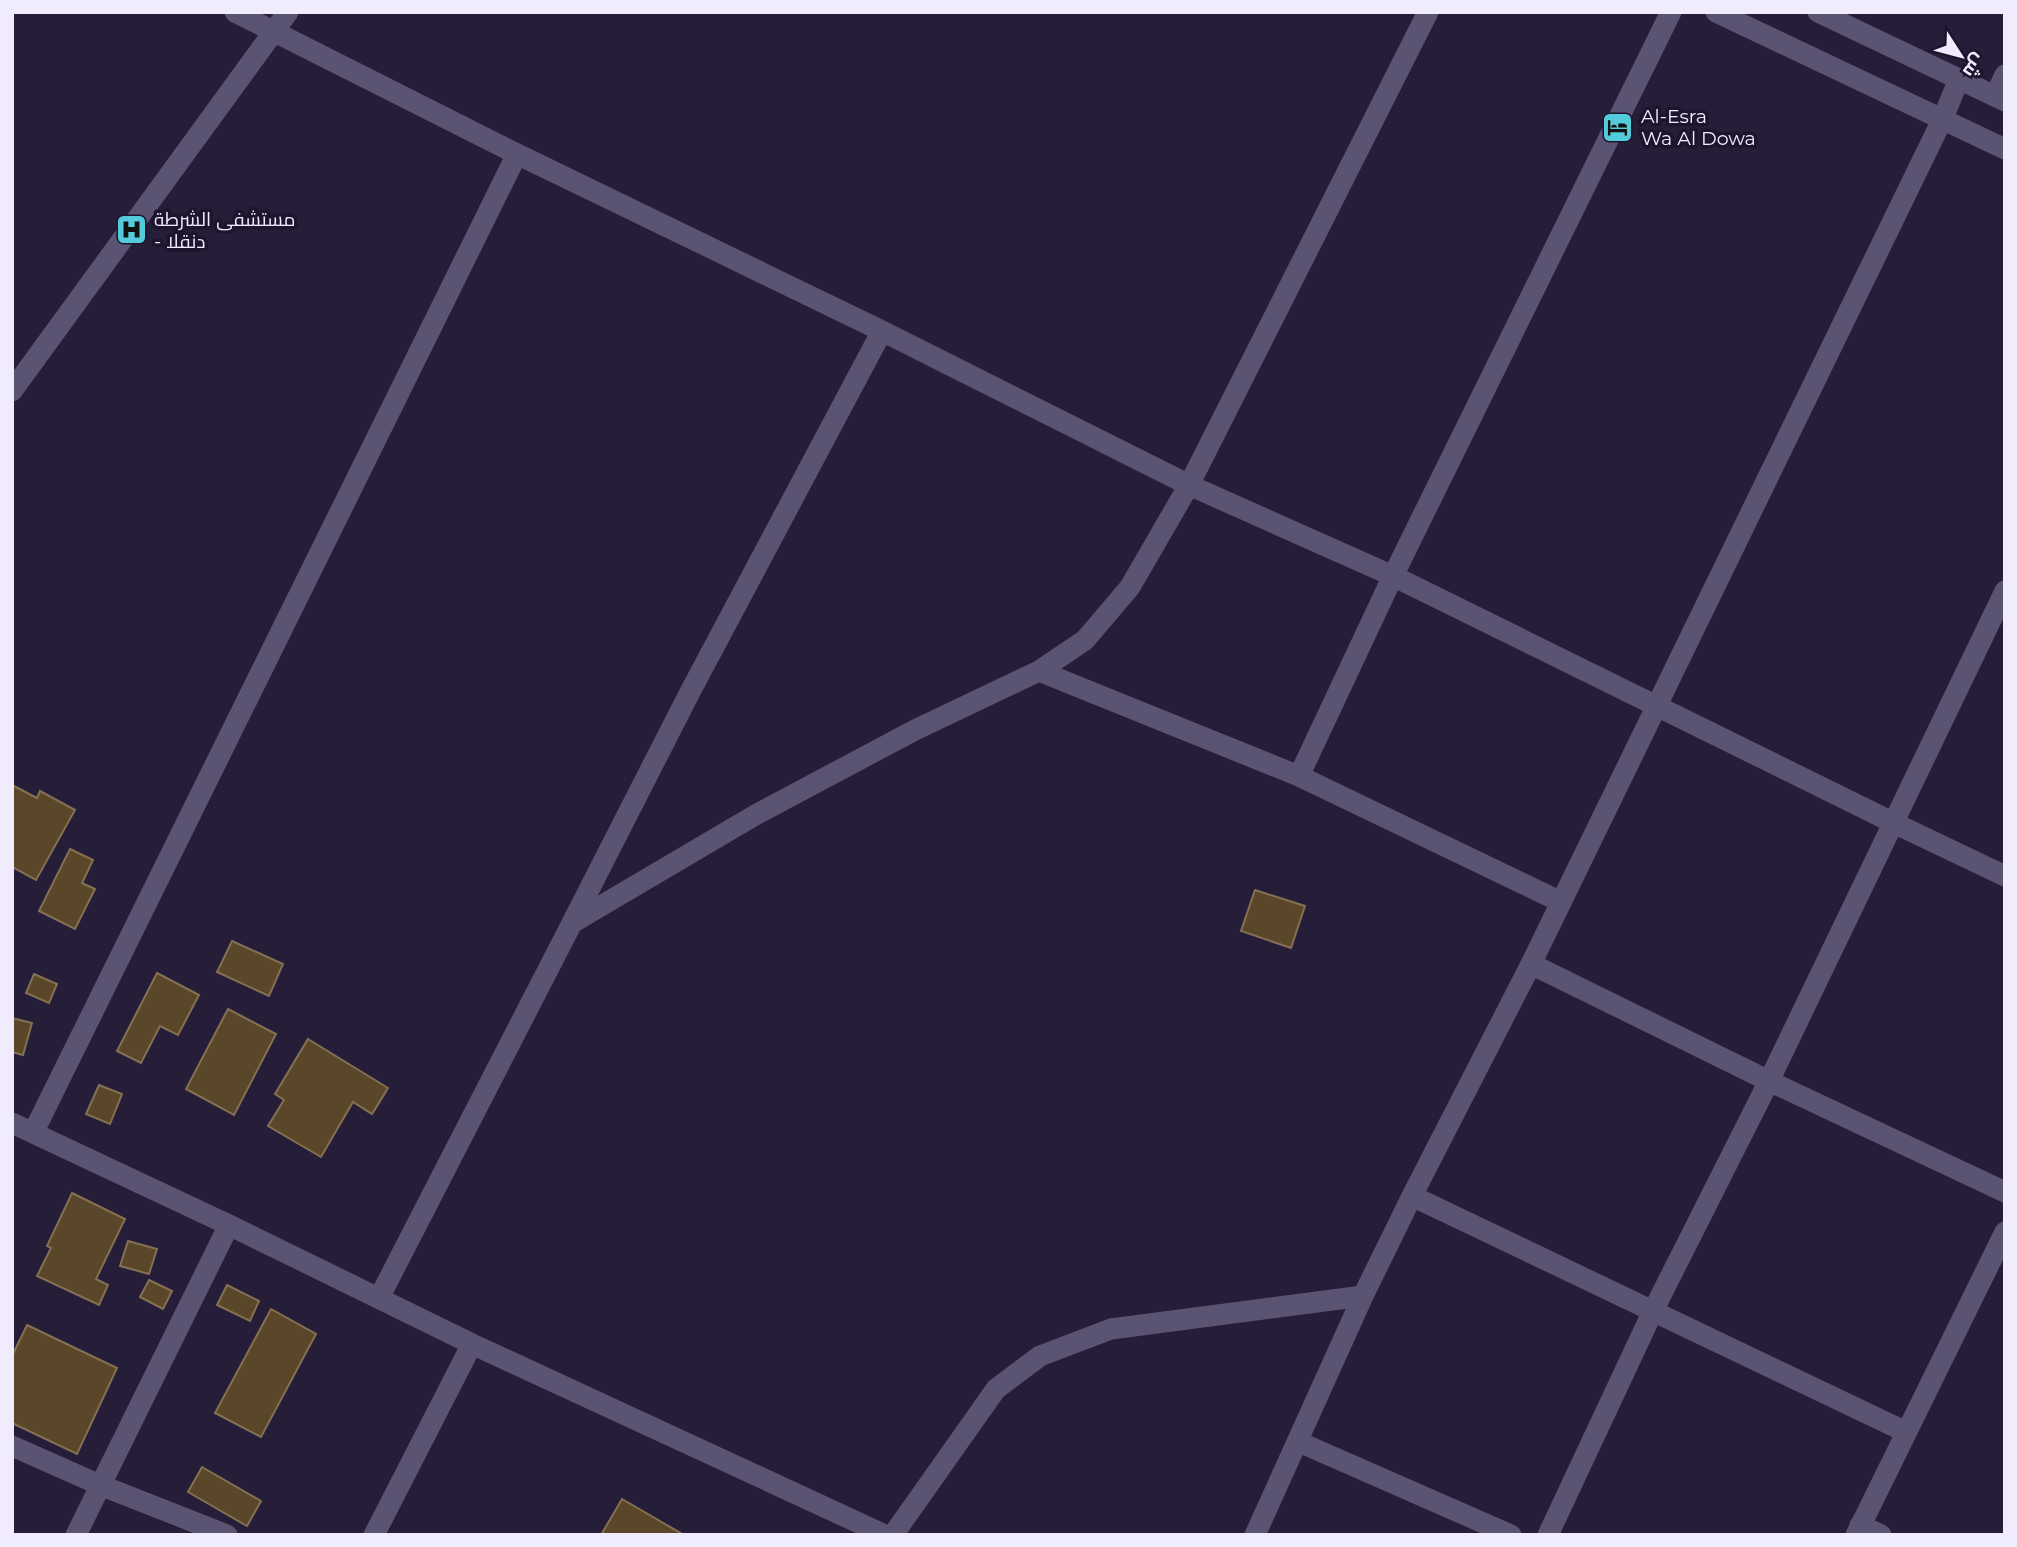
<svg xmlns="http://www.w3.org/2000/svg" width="2017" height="1547" font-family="Montserrat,Cairo,sans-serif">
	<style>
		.building { fill: #5a472a; stroke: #847052; stroke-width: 2 }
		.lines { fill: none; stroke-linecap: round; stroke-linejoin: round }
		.minor { stroke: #5b5372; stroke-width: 21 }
		.tertiary { stroke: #5b5372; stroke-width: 21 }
		.labels { text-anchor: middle; stroke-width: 7; stroke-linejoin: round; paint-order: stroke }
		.poi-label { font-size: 19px; fill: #f0ecfe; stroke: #1d142e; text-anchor: start }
	</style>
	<rect width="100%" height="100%" fill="#261e39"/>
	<path class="building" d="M12 785 37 798 40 791 75 810 36 880 12 867Z
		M70 849 93 860 82 883 95 889 75 929 39 911Z
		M1255 890 1305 906 1291 948 1241 931Z
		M232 941 283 964 269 996 217 972Z
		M157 973 199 995 178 1035 160 1026 141 1063 117 1051Z
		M34 974 57 984 49 1003 26 993Z
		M228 1009 276 1034 234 1115 186 1089Z
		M12 1018 32 1023 23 1055 12 1052Z
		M308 1039 388 1088 372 1114 353 1102 321 1157 268 1126 284 1100 275 1094Z
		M99 1085 122 1094 110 1124 86 1114Z
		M72 1193 125 1219 96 1279 108 1285 99 1305 37 1276 51 1248 47 1246Z
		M128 1241 157 1249 149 1274 120 1266Z
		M149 1280 172 1291 163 1309 140 1297Z
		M227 1285 259 1301 250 1321 217 1305Z
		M271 1309 316 1334 261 1437 215 1413Z
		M27 1325 117 1368 77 1454 12 1423V1356Z
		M202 1467 261 1501 247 1526 188 1492Z
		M622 1499 684 1535H601Z"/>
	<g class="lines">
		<path class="minor" d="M235 12 517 154 882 331 1189 485 1393 576 1894 823 2005 876
			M1995 96 2005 75
			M1039 671 1299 776 1561 902
			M1299 776 1393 576 1671 12
			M572 923 690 692 882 331
			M1531 964 1769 1081 2005 1192
			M12 1123 229 1225 472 1344 885 1535
			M33 1133 517 154
			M1412 1196 1906 1432
			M379 1298 572 923 757 814 915 730 1039 671 1085 640 1130 587 1189 485 1428 12
			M1299 1442 1511 1535
			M12 1446 100 1485 227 1535
			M1860 1525 1881 1535
			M76 1535 229 1225
			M374 1535 472 1344
			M893 1535 996 1389 1040 1356 1111 1329 1363 1296
			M1255 1535 1363 1296 1412 1196 1531 964 1943 118 1959 79
			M1548 1535 1653 1311 1769 1081 2005 591"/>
		<path class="tertiary" d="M1716 12 2005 149
			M1818 12 2005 101
			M12 391 288 12
			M1856 1535 2005 1232"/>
	</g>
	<defs>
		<symbol id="hotel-square" viewBox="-11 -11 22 22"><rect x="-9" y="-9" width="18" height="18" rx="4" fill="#53cbda" stroke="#1d142e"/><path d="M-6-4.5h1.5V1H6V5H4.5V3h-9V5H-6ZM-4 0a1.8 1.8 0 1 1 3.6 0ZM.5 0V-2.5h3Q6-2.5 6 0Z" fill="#111"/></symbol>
		<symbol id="hospital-square" viewBox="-11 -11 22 22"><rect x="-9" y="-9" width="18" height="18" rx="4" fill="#53cbda" stroke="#1d142e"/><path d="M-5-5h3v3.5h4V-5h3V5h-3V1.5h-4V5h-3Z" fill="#111"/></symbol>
	</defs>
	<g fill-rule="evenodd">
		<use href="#hotel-square" x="1600" y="110" width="35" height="35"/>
		<use href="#hospital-square" x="114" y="212" width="35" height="35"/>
	</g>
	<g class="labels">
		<g class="poi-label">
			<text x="1641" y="123">Al-Esra<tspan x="1641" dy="22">Wa Al Dowa</tspan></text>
			<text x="154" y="226">مستشفى الشرطة<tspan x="154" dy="22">- دنقلا</tspan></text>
		</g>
	</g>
	<rect width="2017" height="1547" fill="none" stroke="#f0ecfe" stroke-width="28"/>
	<g transform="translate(1961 56) rotate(126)" stroke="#1d142e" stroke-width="5" paint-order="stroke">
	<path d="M0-5L12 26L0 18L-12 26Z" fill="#f0ecfe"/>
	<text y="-10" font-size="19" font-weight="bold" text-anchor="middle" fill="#f0ecfe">ش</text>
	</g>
</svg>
